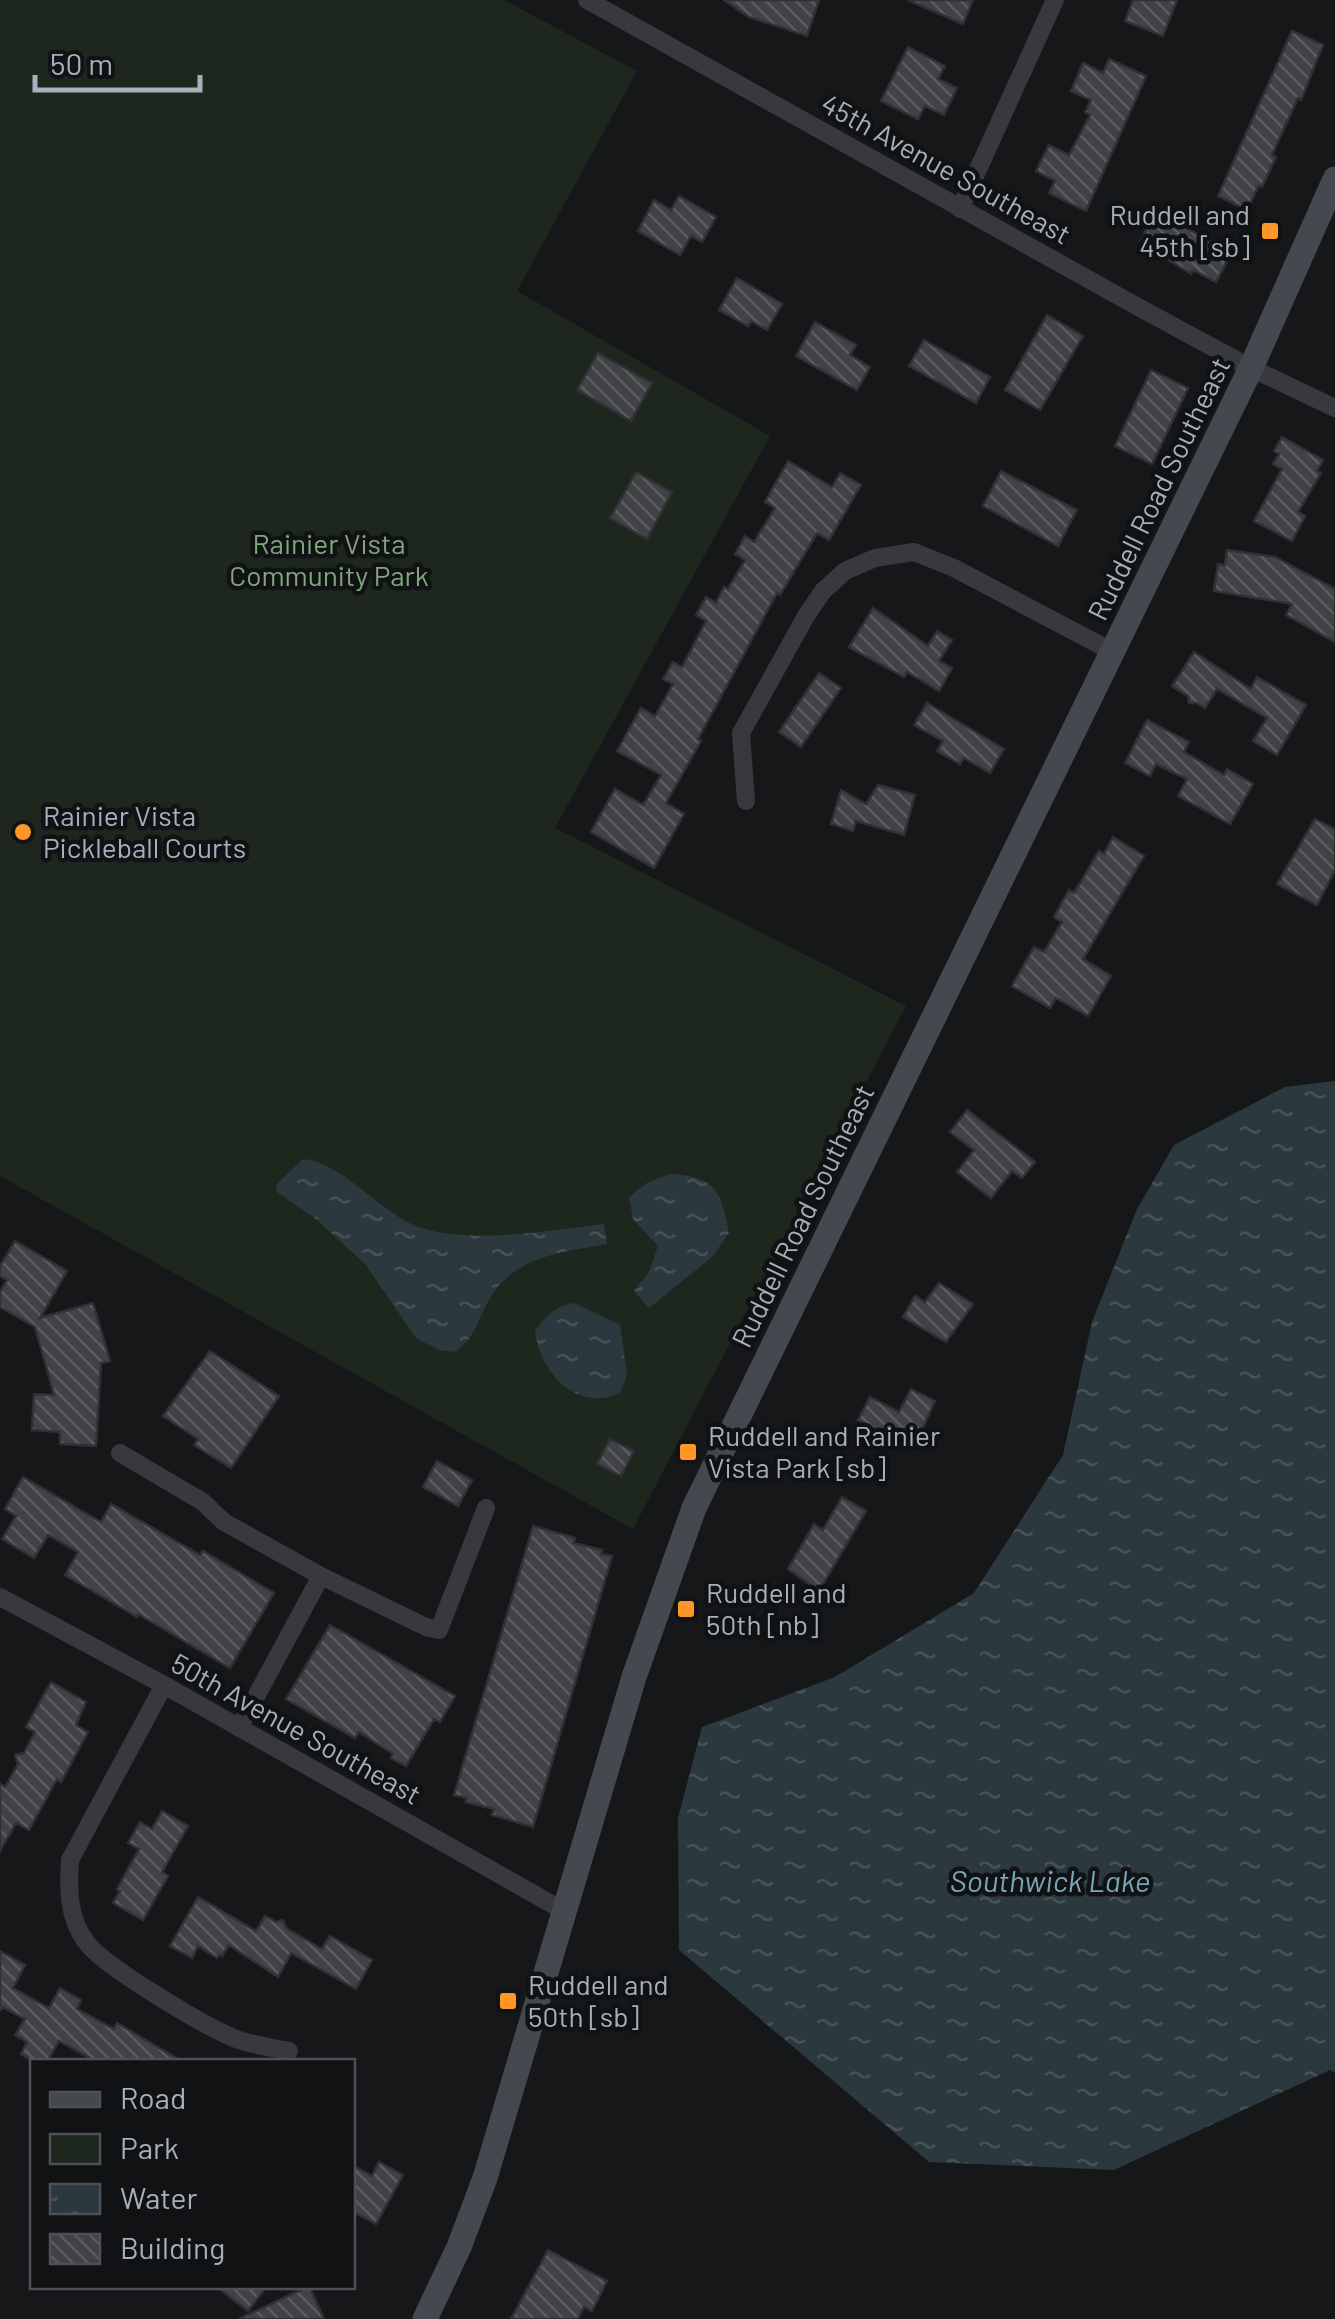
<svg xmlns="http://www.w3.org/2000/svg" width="1335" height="2319" font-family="Barlow,sans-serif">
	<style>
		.park { fill: #1e271e }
		.water { fill: url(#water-ripples) }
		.building { fill: url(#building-back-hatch); stroke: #303135; stroke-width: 2.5 }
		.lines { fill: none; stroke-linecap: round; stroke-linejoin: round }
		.street { stroke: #37393e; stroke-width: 18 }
		.secondary { stroke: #45484e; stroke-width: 25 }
		.poi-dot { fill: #ff9628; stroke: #111214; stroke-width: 4 }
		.labels { text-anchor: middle; stroke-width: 9; stroke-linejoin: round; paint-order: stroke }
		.street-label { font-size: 28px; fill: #a7b0ba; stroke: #111214 }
		.poi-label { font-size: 28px; fill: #a7b0ba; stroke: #111214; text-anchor: start }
		.park-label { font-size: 28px; fill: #80a77c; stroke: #111214 }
		.water-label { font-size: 30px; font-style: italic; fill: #7ba5b8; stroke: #111214 }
	</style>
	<defs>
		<pattern id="water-ripples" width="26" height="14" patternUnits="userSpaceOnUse" patternTransform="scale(2.5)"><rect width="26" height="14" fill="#2b383e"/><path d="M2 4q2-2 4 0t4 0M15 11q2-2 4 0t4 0" fill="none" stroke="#475258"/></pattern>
		<pattern id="building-back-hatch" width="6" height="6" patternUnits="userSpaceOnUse" patternTransform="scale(2.5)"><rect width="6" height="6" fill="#404246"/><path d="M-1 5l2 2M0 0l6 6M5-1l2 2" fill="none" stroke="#595b5f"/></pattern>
	</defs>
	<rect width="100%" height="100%" fill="#161719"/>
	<path class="park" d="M0 0H504L637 71 517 291 770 436 555 828 906 1006 633 1529 0 1176Z"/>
	<path class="water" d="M1335 1081V2073L1330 2070 1114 2170 929 2162 679 1950 678 1818 702 1727 835 1677 974 1593 1063 1455 1092 1322 1137 1209 1174 1145 1285 1087Z
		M303 1159C340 1161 379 1211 416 1226 467 1246 551 1230 604 1224L607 1244C563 1252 513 1256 489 1300 475 1324 478 1334 455 1352L439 1350 416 1338 366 1265 316 1219 277 1192 276 1185Z
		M669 1174C715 1176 721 1190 729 1233L712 1257 649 1308 634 1291 649 1272 658 1246 633 1219 629 1197 647 1183Z
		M574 1303 620 1325 627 1375 620 1393C576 1413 540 1372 535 1331 546 1316 555 1306 574 1303Z"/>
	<path class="building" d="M724 0H819L807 36 749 17Z
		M908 0H973L963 24Z
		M1133 0H1177L1163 36 1125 21Z
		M1292 31 1323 45 1301 100 1298 98 1272 155 1276 157 1262 187 1259 185 1247 210 1218 196Z
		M908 47 945 66 938 79 957 88 944 115 925 106 918 119 881 101Z
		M1109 59 1146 76 1086 211 1049 193 1055 181 1036 171 1049 145 1069 155 1090 115 1085 112 1091 100 1071 91 1083 63 1103 73Z
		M679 196 716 217 702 242 691 236 680 255 638 231 654 200 671 210Z
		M1155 212 1232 252 1216 282 1193 270 1191 274 1140 242Z
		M737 278 782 304 767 330 751 321 748 326 719 310Z
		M1047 315 1083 336 1040 410 1005 390Z
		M815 322 856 345 850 355 870 367 857 390 796 356Z
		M924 340 990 377 976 403 909 366Z
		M598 353 652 383 631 421 577 390Z
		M1151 370 1188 388 1152 464 1115 446Z
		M1282 437 1323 460 1317 471 1321 473 1298 512 1305 516 1292 541 1254 521 1282 469 1273 464 1279 454 1274 451Z
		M788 461 832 487 840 473 861 485 829 540 817 533 780 595 777 593 698 739 701 741 666 803 684 814 654 868 591 832 615 789 643 805 661 775 617 751 641 708 655 716 673 684 663 679 673 662 682 667 706 621 696 615 706 597 716 603 724 587 728 589 745 560 735 554 745 536 754 542 775 508 765 502Z
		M1001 471 1077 510 1058 546 983 506Z
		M636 472 672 492 647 539 610 518Z
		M1227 550 1275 557 1335 589V642L1286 615 1292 604 1214 591 1218 564 1225 565Z
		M873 608 928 646 937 631 952 640 939 661 952 668 939 691 907 672 904 677 849 647Z
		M1194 652 1251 689 1257 677 1306 705 1277 755 1253 741 1267 718 1217 689 1205 708 1197 703H1189L1188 696 1172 686Z
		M819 673 841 688 801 747 779 732Z
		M927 703 1004 749 990 773 964 758 960 764 937 751 943 741 914 725Z
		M1147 720 1189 742 1184 752 1224 775 1227 769 1253 784 1230 824 1178 796 1187 779 1156 764 1150 776 1125 763Z
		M878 785 915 795 904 835 856 821 853 831 831 824 841 790 866 804Z
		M1315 819 1335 829V870L1317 905 1277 884Z
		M1113 837 1144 856 1083 959 1111 976 1088 1016 1056 998 1050 1008 1012 986 1034 947 1044 952 1062 922 1054 917 1069 890 1074 893 1099 851 1104 854Z
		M967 1110 1035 1162 1022 1178 1012 1171 991 1198 957 1172 974 1150 950 1132Z
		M15 1241 67 1271 40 1318 93 1303 110 1361 101 1363 96 1446 60 1444V1432L32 1430 34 1394 54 1395 35 1327 0 1307V1292L7 1280 0 1276V1266Z
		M939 1283 973 1304 946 1342 903 1317 915 1296 925 1302Z
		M210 1351 279 1396 231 1468 194 1445 198 1439 163 1416Z
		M911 1389 935 1401 913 1449 858 1420 870 1397 899 1412Z
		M610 1439 634 1451 621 1476 597 1464Z
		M437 1461 472 1480 458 1506 423 1487Z
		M23 1477 101 1522 111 1504 200 1555 203 1551 274 1593 230 1668 138 1614 137 1617 65 1575 78 1552 48 1535 34 1558 2 1539 16 1516 5 1509Z
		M842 1497 866 1511 819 1591 788 1569 814 1524 823 1530Z
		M533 1526 575 1538 574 1543 602 1550 601 1554 612 1556 533 1827 492 1815 494 1809 466 1802 467 1798 454 1795Z
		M330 1625 455 1696 440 1722 434 1719 406 1766 391 1758 393 1754 359 1732 355 1738 286 1699Z
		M51 1682 86 1702 76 1725 88 1732 61 1782 57 1779 29 1830 16 1823 0 1851V1784L5 1787 18 1764 15 1755 24 1753 35 1732 26 1727Z
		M162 1811 188 1826 162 1872 168 1876 143 1920 113 1903 120 1891 117 1889 139 1849 128 1843 140 1822 152 1829Z
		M198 1897 256 1931 265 1916 276 1922 283 1920 286 1928 322 1949 330 1936 372 1960 356 1989 291 1953 278 1977 229 1945 222 1956 219 1954 217 1958 198 1946 192 1958 170 1946Z
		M0 1951 25 1965 13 1988 49 2008 60 1988 81 2000 77 2009 114 2029 117 2023 183 2062H97L59 2041 47 2062H34L21 2054 27 2042 15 2035 25 2019 2 2007 0 2011Z
		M379 2162 403 2175 376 2224 352 2211V2165L372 2176Z
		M548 2250 607 2281 592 2311 584 2307 578 2319H511Z
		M216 2286H267L248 2311Z
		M309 2286 324 2319H239Z"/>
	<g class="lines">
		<path class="street" d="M587 0 1140 308 1251 368 1335 408
			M960 209 1055 0
			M746 801 741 733 806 616 823 591 845 571 875 558 914 552 954 568 1113 652
			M120 1453 203 1502 224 1522 321 1576 426 1627 439 1630 486 1508
			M0 1597 164 1685 564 1911
			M164 1685 70 1860C68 1888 68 1918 86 1942 103 1966 206 2027 236 2039 253 2045 271 2048 289 2051
			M239 1728 321 1576"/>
		<path class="secondary" d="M425 2319 459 2247 485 2178 634 1677 694 1508 1251 368 1335 179"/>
	</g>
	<g class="poi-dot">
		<rect x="1260" y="221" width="20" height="20" rx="5"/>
		<circle cx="23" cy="832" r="10"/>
		<rect x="678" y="1442" width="20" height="20" rx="5"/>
		<rect x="676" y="1599" width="20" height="20" rx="5"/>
		<rect x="498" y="1991" width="20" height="20" rx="5"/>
	</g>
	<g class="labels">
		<g class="street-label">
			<text transform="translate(946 169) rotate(29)" y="10">45th Avenue Southeast</text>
			<text transform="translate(1159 489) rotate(-64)" y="10">Ruddell Road Southeast</text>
			<text transform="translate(803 1216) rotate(-64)" y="10">Ruddell Road Southeast</text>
			<text transform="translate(296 1729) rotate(29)" y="10">50th Avenue Southeast</text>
		</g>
		<g class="poi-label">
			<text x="1250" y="225" text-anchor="end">Ruddell and<tspan x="1250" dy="32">45th [sb]</tspan></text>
			<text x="43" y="826">Rainier Vista<tspan x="43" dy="32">Pickleball Courts</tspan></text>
			<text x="708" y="1446">Ruddell and Rainier<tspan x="708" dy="32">Vista Park [sb]</tspan></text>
			<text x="706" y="1603">Ruddell and<tspan x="706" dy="32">50th [nb]</tspan></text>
			<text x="528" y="1995">Ruddell and<tspan x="528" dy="32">50th [sb]</tspan></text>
		</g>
		<g class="park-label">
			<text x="329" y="554">Rainier Vista<tspan x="329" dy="32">Community Park</tspan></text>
		</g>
		<g class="water-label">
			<text x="1050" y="1892">Southwick Lake</text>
		</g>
	</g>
	<rect x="30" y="2059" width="325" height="230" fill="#111214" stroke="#4d5156" stroke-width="2.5"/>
	<rect x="50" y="2092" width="50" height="15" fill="#45484e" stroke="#4d5156" stroke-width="2.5"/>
	<text x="120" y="2109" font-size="30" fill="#a7b0ba">Road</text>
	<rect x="50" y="2134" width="50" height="30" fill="#1e271e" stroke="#4d5156" stroke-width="2.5"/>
	<text x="120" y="2159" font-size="30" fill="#a7b0ba">Park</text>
	<rect x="50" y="2184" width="50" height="30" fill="url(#water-ripples)" stroke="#4d5156" stroke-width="2.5"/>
	<text x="120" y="2209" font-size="30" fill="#a7b0ba">Water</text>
	<rect x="50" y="2234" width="50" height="30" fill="url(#building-back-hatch)" stroke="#4d5156" stroke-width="2.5"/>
	<text x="120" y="2259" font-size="30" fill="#a7b0ba">Building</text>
	<path d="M35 75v15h165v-15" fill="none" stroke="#a7b0ba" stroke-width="5"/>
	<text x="50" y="75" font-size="30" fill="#a7b0ba" stroke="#111214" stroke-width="8" paint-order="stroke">50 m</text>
</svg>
